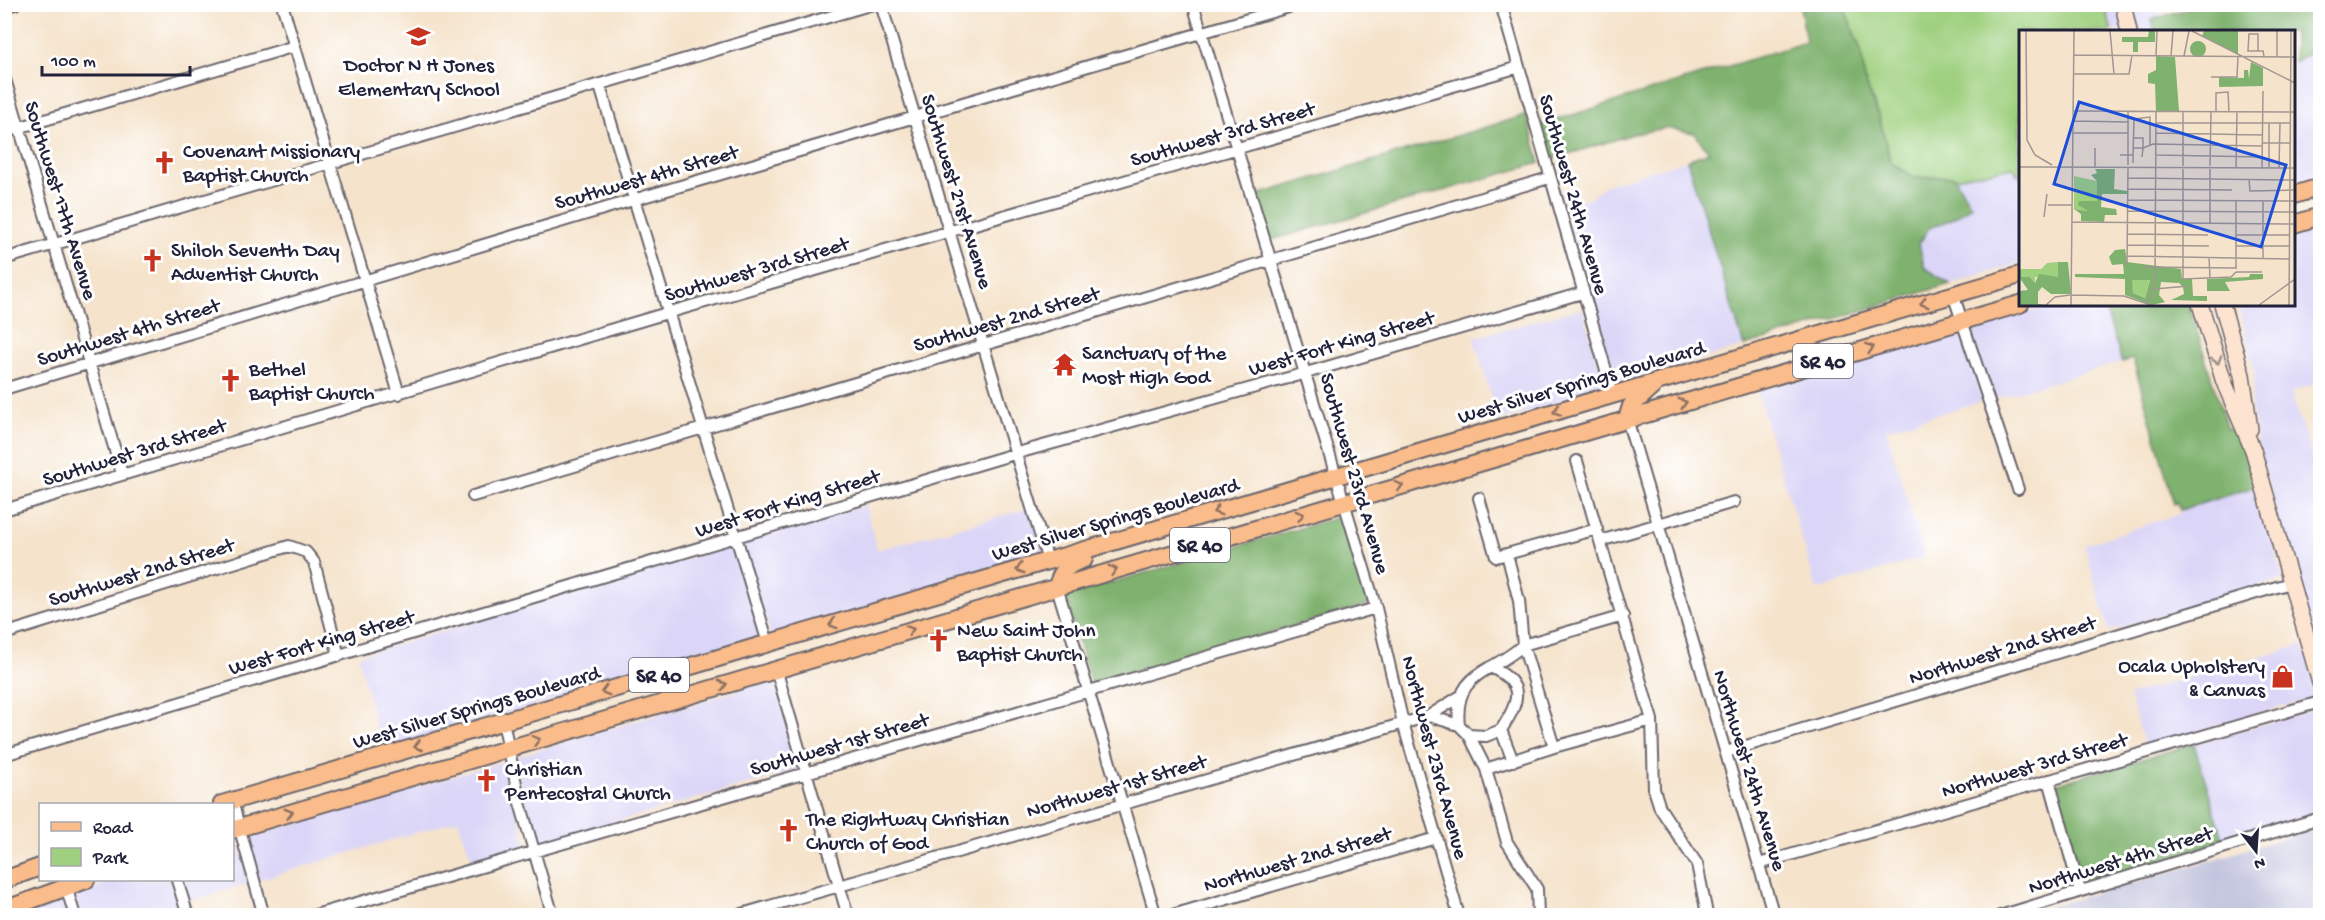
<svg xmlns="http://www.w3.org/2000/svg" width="2325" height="920" font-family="'Gochi Hand',sans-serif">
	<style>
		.built { fill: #dbd6f7 }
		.industrial { fill: #c1c2dd }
		.green { fill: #9fd07f; stroke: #60795d; stroke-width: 1.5 }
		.forest { fill: #7fb26e; stroke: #506a54; stroke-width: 1.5 }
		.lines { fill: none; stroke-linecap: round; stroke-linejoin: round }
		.street-casing { stroke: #6c666d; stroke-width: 14 }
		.secondary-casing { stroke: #6c666d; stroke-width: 18 }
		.primary-casing { stroke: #6c666d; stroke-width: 20 }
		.street { stroke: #fff; stroke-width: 10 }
		.secondary { stroke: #fde4d0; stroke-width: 15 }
		.primary { stroke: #f9bc8a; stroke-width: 16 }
		.oneway { stroke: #8e6f62 }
		.oneway2 { stroke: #9a8d8d }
		.labels { text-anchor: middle; stroke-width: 6; stroke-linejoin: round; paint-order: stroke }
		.shield { fill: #fff; stroke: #646476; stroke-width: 1.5 }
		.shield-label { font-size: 20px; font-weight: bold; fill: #22223b }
		.poi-label { font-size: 21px; fill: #22223b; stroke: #fff; text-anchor: start }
		.street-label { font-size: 21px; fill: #22223b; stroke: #fff }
		.inset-road { fill: none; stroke: #a19691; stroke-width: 1.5 }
		.view { fill: #1d4ed8; fill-opacity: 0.15; stroke: #1d4ed8; stroke-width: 3 }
		.inset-edge { fill: none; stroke: #22223b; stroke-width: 3 }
	</style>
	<rect width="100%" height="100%" fill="#fff"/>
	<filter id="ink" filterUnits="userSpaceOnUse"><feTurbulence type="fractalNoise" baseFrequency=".0167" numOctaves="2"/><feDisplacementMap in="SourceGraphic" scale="12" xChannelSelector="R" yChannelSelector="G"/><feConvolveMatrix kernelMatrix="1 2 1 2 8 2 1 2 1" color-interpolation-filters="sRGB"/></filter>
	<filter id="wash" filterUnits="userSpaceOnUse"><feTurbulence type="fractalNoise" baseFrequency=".008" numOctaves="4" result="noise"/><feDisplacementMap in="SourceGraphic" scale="24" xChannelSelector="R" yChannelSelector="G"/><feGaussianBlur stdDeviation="1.35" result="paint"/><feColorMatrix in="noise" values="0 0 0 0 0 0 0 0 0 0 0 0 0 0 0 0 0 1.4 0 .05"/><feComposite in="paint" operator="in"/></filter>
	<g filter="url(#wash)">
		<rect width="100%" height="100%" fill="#f5e3cb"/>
		<path class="built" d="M2104 5H2118L2124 31H2112Z
			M2128 5H2156L2160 16 2184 9 2151 20 2155 31H2138Z
			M2320 46V175L2294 183V62Z
			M1687 160 1744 346 1616 385 1562 203 1590 198 1606 185Z
			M2013 167 2020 177V263L1950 284 1924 267 1919 245 1929 228 1952 219 1970 206 1955 178Z
			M2320 225V382L2291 392 2320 481V666L2258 448 2251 403 2255 375 2239 305 2294 304V233Z
			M2053 305H2104L2122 362 1993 399 1969 329Z
			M1582 308 1606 388 1498 421 1474 338Z
			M1959 331 1983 401 1886 429 1925 557 1817 590 1757 391Z
			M2258 486 2283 579 2109 631 2084 545 2181 513 2180 510Z
			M865 505 877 550 1031 508 1043 556 771 636 742 542Z
			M733 545 762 639 382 751 358 656Z
			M2303 645 2319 696 2145 747 2129 695Z
			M774 680 800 769 536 845 520 783 516 757Z
			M2320 708V812L2224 841 2194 744Z
			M507 760 510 785 527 847 473 863 458 820 259 880 247 838Z
			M238 841 249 883 189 901 183 880H232L233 843Z
			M116 880H172L179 904 143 915H80L74 895Z
			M65 899 69 916H18Z"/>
		<path class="industrial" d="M2320 827V915H2021L2228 855Z"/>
		<path class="green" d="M1843 5H2104L2112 31 2020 32V177L2013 167 1955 178H1915L1891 163 1879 117 1865 81 1861 51Z"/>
		<path class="forest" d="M2202 4 2320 5V46L2294 62V32L2155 31 2151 20Z
			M1800 5H1843L1861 51 1865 81 1879 117 1891 163 1915 178 1954 176 1971 206 1952 219 1929 228 1919 244 1924 267 1950 284 1744 346 1687 160 1709 152 1694 133 1666 128 1633 134 1550 160 1540 125 1806 42Z
			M1527 115 1540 163 1271 240 1257 195Z
			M2104 305H2189L2227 429 2238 428 2258 486 2180 510 2177 502 2174 504 2133 359 2122 362Z
			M1342 516 1371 604 1091 684 1065 596Z
			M2194 744 2224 841 2083 884 2055 784Z"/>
	</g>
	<g filter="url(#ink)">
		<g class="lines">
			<defs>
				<path id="street" d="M282 4 399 394
					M881 4 1048 561
					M1193 4 1376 608 1403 723 1459 916
					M1501 4 1613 395
					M4 7 15 4
					M4 76 122 474
					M600 86 768 643
					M4 132 295 46
					M4 259 873 4
					M1953 294 2018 489
					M4 389 633 200 1299 4
					M1627 419 1774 916
					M1577 461 1600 541 1734 502
					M473 496 1549 178
					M1479 498 1496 557 1597 529
					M4 510 667 313 1519 67
					M1600 541 1652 720 1654 789 1660 808 1697 864 1707 914 1704 916
					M1057 587 1156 916
					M1623 616 1523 645 1554 747 1652 720
					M4 634 289 546 306 552 314 562 339 656
					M1490 667C1526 683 1520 701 1501 730L1513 761
					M776 669 848 916
					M1429 716 1459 725 1469 735 1486 769 1507 842 1537 889 1538 916
					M503 721 520 803 553 916
					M1459 725C1453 671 1492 674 1523 645L1519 601 1507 554
					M1469 735 1486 736 1501 730
					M1726 752 2290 583
					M4 755 1014 454 1306 373 1582 293
					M1486 769 1554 747
					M2049 780 2080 891
					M232 801 264 916
					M1759 864 2320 702
					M177 880 188 916
					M65 883 75 916
					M312 916 1376 608
					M735 916 1429 716 1459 697
					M1169 916 1436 838
					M2000 916 2320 818"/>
				<path id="secondary" d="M2123 4 2129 32
					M2200 304 2224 382 2253 450 2320 683
					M2222 304 2242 375 2250 429"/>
				<path id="primary" d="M2294 195 2320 187
					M2294 224 2320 216
					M1627 419 1631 406 1653 386
					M1057 587C1061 570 1068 564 1084 559
					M222 804 2020 275
					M232 830 2020 304
					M4 880 40 867
					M4 910 86 880"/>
			</defs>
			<use href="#street" class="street-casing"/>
			<use href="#secondary" class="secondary-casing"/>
			<use href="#primary" class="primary-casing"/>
			<use href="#street" class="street"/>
			<use href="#secondary" class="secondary"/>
			<use href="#primary" class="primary"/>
		</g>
		<defs><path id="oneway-chevron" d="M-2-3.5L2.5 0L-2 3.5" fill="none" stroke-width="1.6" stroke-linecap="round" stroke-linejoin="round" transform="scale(1.5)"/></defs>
		<g class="oneway">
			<use href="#oneway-chevron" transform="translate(1924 303) rotate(164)"/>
			<use href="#oneway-chevron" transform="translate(1870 348) rotate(-16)"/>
			<use href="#oneway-chevron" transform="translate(1683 403) rotate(-16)"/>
			<use href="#oneway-chevron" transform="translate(1557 411) rotate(164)"/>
			<use href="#oneway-chevron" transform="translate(1399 486) rotate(-16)"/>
			<use href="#oneway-chevron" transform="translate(1217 511) rotate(164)"/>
			<use href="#oneway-chevron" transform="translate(1300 515) rotate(-16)"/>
			<use href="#oneway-chevron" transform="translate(1020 569) rotate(163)"/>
			<use href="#oneway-chevron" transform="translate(1113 570) rotate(-16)"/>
			<use href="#oneway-chevron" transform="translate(833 624) rotate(163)"/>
			<use href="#oneway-chevron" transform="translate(910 630) rotate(-16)"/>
			<use href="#oneway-chevron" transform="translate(723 685) rotate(-16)"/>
			<use href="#oneway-chevron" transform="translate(605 691) rotate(164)"/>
			<use href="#oneway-chevron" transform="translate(536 740) rotate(-16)"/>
			<use href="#oneway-chevron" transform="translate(418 746) rotate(164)"/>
			<use href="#oneway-chevron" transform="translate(289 813) rotate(-16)"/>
		</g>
		<use class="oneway2" href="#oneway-chevron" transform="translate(2217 360) rotate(73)"/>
	</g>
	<defs>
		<symbol id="school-bare" viewBox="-9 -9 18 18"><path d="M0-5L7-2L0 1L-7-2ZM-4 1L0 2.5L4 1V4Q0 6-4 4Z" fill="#c8321e" stroke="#fff" stroke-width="2.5" paint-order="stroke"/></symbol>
		<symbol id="church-bare" viewBox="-9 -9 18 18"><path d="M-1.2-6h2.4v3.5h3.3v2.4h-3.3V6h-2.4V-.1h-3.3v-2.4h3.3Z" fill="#c8321e" stroke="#fff" stroke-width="2.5" paint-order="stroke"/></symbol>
		<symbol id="temple-bare" viewBox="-9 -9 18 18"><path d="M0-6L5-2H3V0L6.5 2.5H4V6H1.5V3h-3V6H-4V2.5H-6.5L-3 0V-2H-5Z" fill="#c8321e" stroke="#fff" stroke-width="2.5" paint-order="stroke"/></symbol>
		<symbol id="shop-bare" viewBox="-9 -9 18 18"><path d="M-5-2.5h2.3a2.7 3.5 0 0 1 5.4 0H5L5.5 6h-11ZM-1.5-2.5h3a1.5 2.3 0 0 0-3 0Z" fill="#c8321e" stroke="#fff" stroke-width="2.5" paint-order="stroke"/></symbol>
	</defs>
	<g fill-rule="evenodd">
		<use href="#school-bare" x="402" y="20" width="33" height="33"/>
		<use href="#church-bare" x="148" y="146" width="33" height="33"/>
		<use href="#church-bare" x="136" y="244" width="33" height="33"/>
		<use href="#temple-bare" x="1048" y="348" width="33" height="33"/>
		<use href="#church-bare" x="214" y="364" width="33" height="33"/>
		<use href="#church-bare" x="922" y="624" width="33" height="33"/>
		<use href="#shop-bare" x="2266" y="660" width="33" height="33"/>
		<use href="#church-bare" x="470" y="764" width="33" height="33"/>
		<use href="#church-bare" x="772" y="814" width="33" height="33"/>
	</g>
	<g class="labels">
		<g class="shield">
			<rect x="1793" y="344" width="60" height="34" rx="4.5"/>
			<rect x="1170" y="528" width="60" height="34" rx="4.5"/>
			<rect x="629" y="658" width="60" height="34" rx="4.5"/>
		</g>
		<g class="shield-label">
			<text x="1823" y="368">SR 40</text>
			<text x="1200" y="552">SR 40</text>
			<text x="659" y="682">SR 40</text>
		</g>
		<g class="poi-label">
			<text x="419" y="71" text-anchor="middle">Doctor N H Jones<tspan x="419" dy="24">Elementary School</tspan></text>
			<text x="183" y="157">Covenant Missionary<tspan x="183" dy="24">Baptist Church</tspan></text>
			<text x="171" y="256">Shiloh Seventh Day<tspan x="171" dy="24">Adventist Church</tspan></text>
			<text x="1082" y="359">Sanctuary of the<tspan x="1082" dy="24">Most High God</tspan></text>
			<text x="249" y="375">Bethel<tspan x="249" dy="24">Baptist Church</tspan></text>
			<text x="957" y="636">New Saint John<tspan x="957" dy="24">Baptist Church</tspan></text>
			<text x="2265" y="672" text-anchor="end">Ocala Upholstery<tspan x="2265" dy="24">&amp; Canvas</tspan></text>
			<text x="505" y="775">Christian<tspan x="505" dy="24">Pentecostal Church</tspan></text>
			<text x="806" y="825">The Rightway Christian<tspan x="806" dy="24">Church of God</tspan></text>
		</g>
		<g class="street-label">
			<text transform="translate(1222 133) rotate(-16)" y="7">Southwest 3rd Street</text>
			<text transform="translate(646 176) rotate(-16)" y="7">Southwest 4th Street</text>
			<text transform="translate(958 191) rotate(73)" y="7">Southwest 21st Avenue</text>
			<text transform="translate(1575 194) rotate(74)" y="7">Southwest 24th Avenue</text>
			<text transform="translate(62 200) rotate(73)" y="7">Southwest 17th Avenue</text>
			<text transform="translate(756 268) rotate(-16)" y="7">Southwest 3rd Street</text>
			<text transform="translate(1006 318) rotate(-16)" y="7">Southwest 2nd Street</text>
			<text transform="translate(128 331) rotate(-17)" y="7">Southwest 4th Street</text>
			<text transform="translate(1341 342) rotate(-16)" y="7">West Fort King Street</text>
			<text transform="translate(1581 381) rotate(-16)" y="7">West Silver Springs Boulevard</text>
			<text transform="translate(134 451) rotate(-17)" y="7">Southwest 3rd Street</text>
			<text transform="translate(1356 473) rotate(74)" y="7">Southwest 23rd Avenue</text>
			<text transform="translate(787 502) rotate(-17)" y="7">West Fort King Street</text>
			<text transform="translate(1115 518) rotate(-16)" y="7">West Silver Springs Boulevard</text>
			<text transform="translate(141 571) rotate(-17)" y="7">Southwest 2nd Street</text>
			<text transform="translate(321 641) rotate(-16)" y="7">West Fort King Street</text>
			<text transform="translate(2002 649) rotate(-17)" y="7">Northwest 2nd Street</text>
			<text transform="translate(476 706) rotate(-16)" y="7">West Silver Springs Boulevard</text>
			<text transform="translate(839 743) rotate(-16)" y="7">Southwest 1st Street</text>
			<text transform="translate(1436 757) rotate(75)" y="7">Northwest 23rd Avenue</text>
			<text transform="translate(2034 764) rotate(-16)" y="7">Northwest 3rd Street</text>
			<text transform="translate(1751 770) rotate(73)" y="7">Northwest 24th Avenue</text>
			<text transform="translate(1116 785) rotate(-16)" y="7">Northwest 1st Street</text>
			<text transform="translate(1297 858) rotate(-16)" y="7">Northwest 2nd Street</text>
			<text transform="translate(2120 859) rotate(-17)" y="7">Northwest 4th Street</text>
		</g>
	</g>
	<g transform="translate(2019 30)">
		<rect width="276" height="276" fill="#f5e3cb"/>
		<path d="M55 146 78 151V172L60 171 69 181 55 179ZM39 232V247H16V253L11 247H0V239H22L28 233ZM131 249 126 268 114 263 112 250Z" fill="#9fd07f"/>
		<path d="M130 1H136V12H119V22H114V12H103V7H129ZM185 1H219V24L183 6ZM171 19a8 8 0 1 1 16 0a8 8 0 1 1-16 0ZM137 26 156 27 160 81H137L136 54 129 53V44L137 40ZM232 32 244 38V56L200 57V47L225 48V40H229L230 49ZM76 139H96L95 159 108 161V164H83L82 177 97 179 98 185H86L85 192 62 191V184L55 179 69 181 59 175 60 171H78V151L72 145 78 143ZM106 219 108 232 162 239 163 249H173L174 266H188V271L152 270 165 264 164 257 160 253 142 252 140 265 146 272 133 275 106 265V249L56 247V244H105L104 234 93 235 90 227 96 220ZM113 250H131L126 268 114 263ZM39 232H49L52 264H32L23 257 19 262V274L27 275H0V261L9 260 0 247H11L16 253 20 244 39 247ZM231 244H244V249L206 252 211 261H188V249L230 247Z" fill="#7fb26e" fill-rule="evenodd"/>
		<path class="inset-road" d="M7 1 8 110 16 125 33 135M91 1 95 44M173 1 276 53M239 21V4H230L229 21H244L245 26M55 25 276 27M137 25 138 1M152 26 154 1M165 26 170 1M258 27V1M54 44H110L113 25M192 47H218L219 26M55 81 276 82M197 82V63L209 62 210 82M54 91 109 92M137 93H271M54 103H109M137 103 244 105M243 113H271M76 118V137M114 118H124V108H114M101 125H114V133M114 125 115 89 131 87V115M136 125 243 127M123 127 124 118 134 114 243 116M109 135V81M164 136V81M191 136 192 82M0 137 276 138M250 137V93M217 138 218 82M260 138 261 93M164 139V249L212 247 217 242M243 139 244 61M109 148 276 150M230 149 231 161 276 160M109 159 213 160M109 170 276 171M29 175H53M108 181 276 182M25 187 28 164M53 192 276 194M191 193V139M108 204 189 205M217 205H270M108 215 190 216M217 216H270M108 226 270 229M190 227 191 248M244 228V171M108 234 109 138M123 237 217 238M217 239V171M217 242H243M135 259 170 256M52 265 105 266 132 275M128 274 136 253 137 82M27 275 36 267 51 265M52 275 55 1M240 275 276 249M270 275 272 1"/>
		<path class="view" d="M60 72 267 135 242 217 35 154Z"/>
		<rect width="276" height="276" class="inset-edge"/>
	</g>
	<rect width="2325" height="920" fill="none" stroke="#fff" stroke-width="24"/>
	<rect x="39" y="803" width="195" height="78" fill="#ffffff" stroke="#a7a7b1" stroke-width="1.5"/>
	<rect x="51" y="822" width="30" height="9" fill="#f9bc8a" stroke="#a7a7b1" stroke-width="1.5"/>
	<text x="93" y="833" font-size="18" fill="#22223b">Road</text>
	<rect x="51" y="848" width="30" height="18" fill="#9fd07f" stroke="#a7a7b1" stroke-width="1.5"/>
	<text x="93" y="863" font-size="18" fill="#22223b">Park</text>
	<g transform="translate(2256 851) rotate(163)" stroke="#ffffff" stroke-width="4.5" paint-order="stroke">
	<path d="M0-4.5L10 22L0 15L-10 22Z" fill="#22223b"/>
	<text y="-9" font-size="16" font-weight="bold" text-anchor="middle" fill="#22223b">N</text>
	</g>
	<path d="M42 66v9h148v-9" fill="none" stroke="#22223b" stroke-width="3"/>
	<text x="51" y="66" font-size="18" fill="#22223b" stroke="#ffffff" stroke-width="4.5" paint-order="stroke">100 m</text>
</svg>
